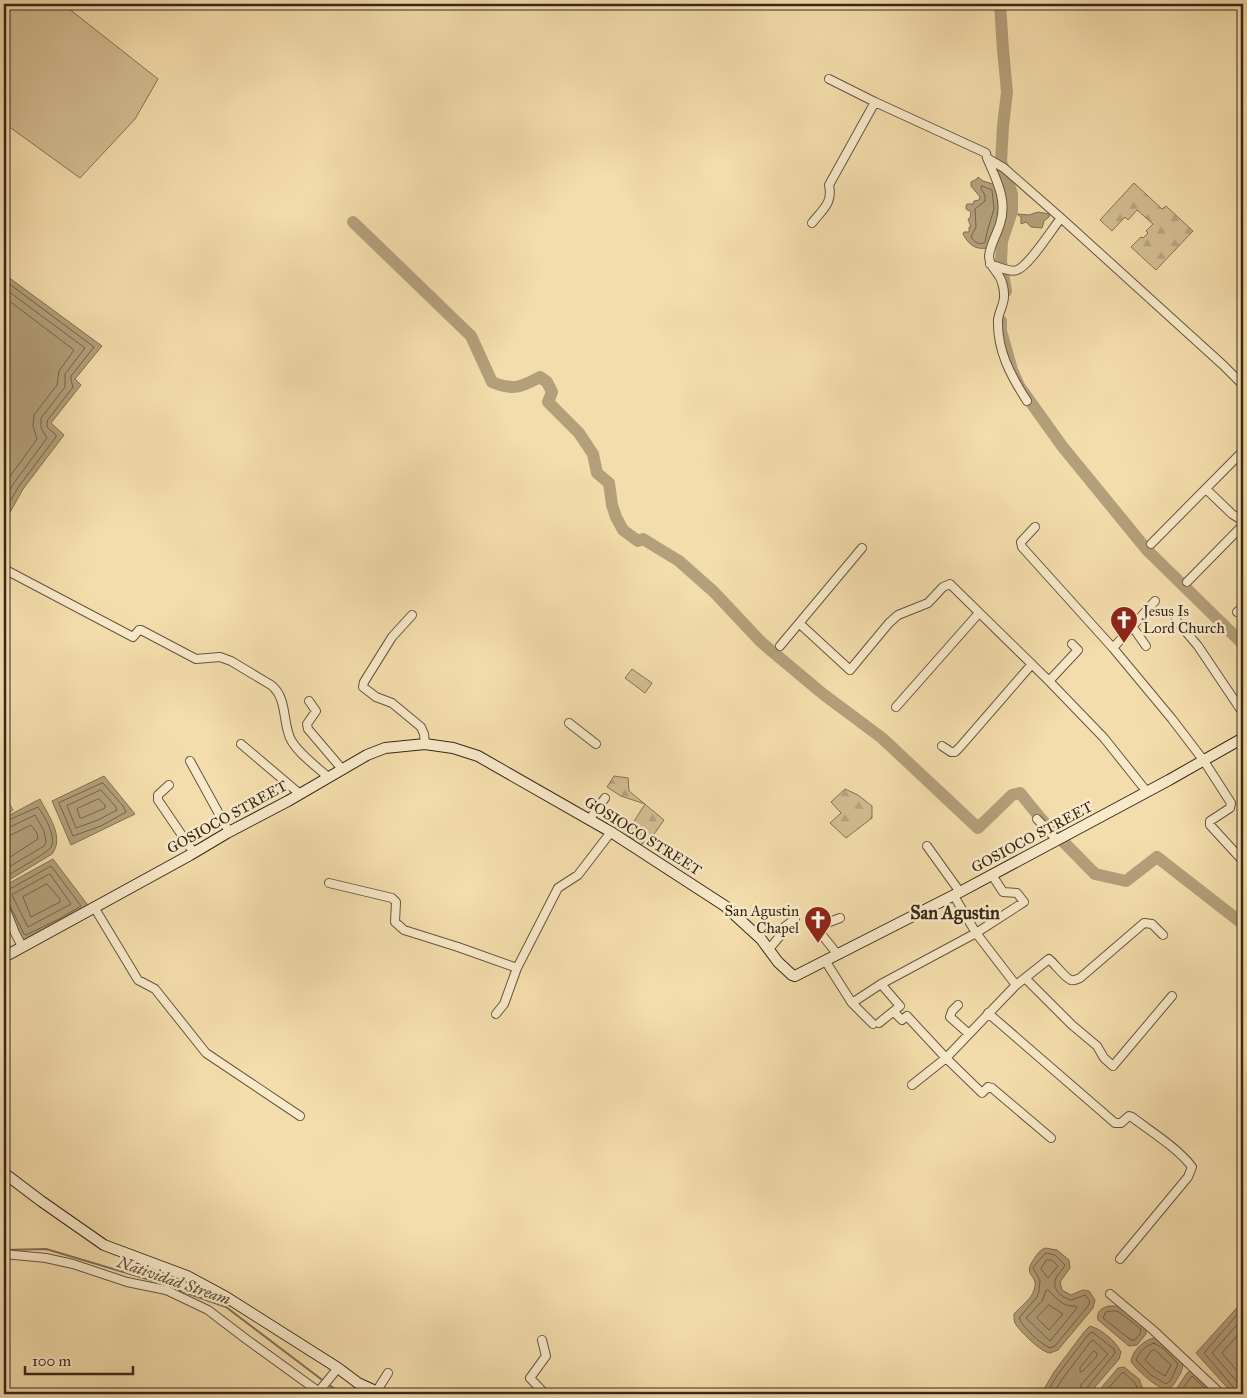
<svg xmlns="http://www.w3.org/2000/svg" width="1247" height="1398" font-family="'IM FELL Great Primer',serif">
	<style>
		.green { fill: #d4be93; stroke: #857356 }
		.forest { fill: url(#forest-firs); stroke: #857356 }
		.wetland { fill: url(#wetland-marsh); stroke: #857356 }
		.water { fill: #b39f7a; stroke: #816f53 }
		.lines { fill: none; stroke-linecap: round; stroke-linejoin: round }
		.shore { stroke: #74644a; stroke-width: 1 }
		.stream { stroke: #816f53; stroke-width: 2 }
		.river { stroke: #b39f7a; stroke-width: 12 }
		.street-casing { stroke: #66553e; stroke-width: 10 }
		.secondary-casing { stroke: #362819; stroke-width: 12 }
		.street { stroke: #f8e9c9; stroke-width: 8 }
		.secondary { stroke: #f8e9c9; stroke-width: 10 }
		.labels { text-anchor: middle; stroke-width: 5; stroke-linejoin: round; paint-order: stroke }
		.poi-label { font-size: 15px; fill: #362819; stroke: #f8e9c9; text-anchor: start }
		.street-label { font-size: 15px; fill: #362819; stroke: #f8e9c9 }
		.water-label { font-size: 16px; font-style: italic; fill: #5c4c36; stroke: #f8e9c9 }
		.quarter-label { font-size: 18px; font-weight: bold; fill: #362819; stroke: #f8e9c9 }
	</style>
	<defs>
		<pattern id="forest-firs" width="22" height="20" patternUnits="userSpaceOnUse" patternTransform="scale(1.25)"><rect width="22" height="20" fill="#d4be93"/><path d="M5 1l3.5 6h-7zM16 11l3.5 6h-7z" fill="#b7a37e"/></pattern>
		<pattern id="wetland-marsh" width="20" height="14" patternUnits="userSpaceOnUse" patternTransform="scale(1.25)"><rect width="20" height="14" fill="#d4be93"/><path d="M1 5h8M5 5V1M11 12h8M15 12V8" fill="none" stroke="#b7a37e"/></pattern>
	</defs>
	<rect width="100%" height="100%" fill="#f4ddac"/>
	<filter id="stains"><feTurbulence type="fractalNoise" baseFrequency=".004" numOctaves="4"/><feColorMatrix values="0 0 0 0 .2 0 0 0 0 .09 0 0 0 0 .02 0 0 0 .5 -.17"/></filter>
	<radialGradient id="worn" r=".72"><stop offset=".6" stop-color="#630" stop-opacity="0"/><stop offset="1" stop-color="#630" stop-opacity=".3"/></radialGradient>
	<path class="green" d="M4 4H63L158 79 135 119 80 178 4 123Z
		M632 669 652 683 645 693 625 678Z"/>
	<path class="forest" d="M1134 183 1162 209 1166 206 1193 231 1156 270 1131 247 1141 237 1143 238 1148 233 1146 231 1153 224 1137 210 1128 220 1125 217 1112 231 1100 220Z
		M614 776 628 778 629 791 664 820 652 837H647L641 846 626 834 645 804 621 796 607 787Z
		M845 789 858 795 872 806V818L846 838 830 823 841 813 831 802Z"/>
	<path class="wetland" d="M4 794 13 810 4 816Z"/>
	<path class="water" d="M978 177 983 181 996 185C1003 207 996 228 988 248 975 250 969 245 963 234L964 232H969V227H971L968 219 970 218 971 212 966 209V206L967 204H973L974 201 979 200 980 197 971 186V182L977 179Z
		M1038 212 1050 214 1049 217 1044 221 1042 228 1031 227 1026 222 1021 224V217L1017 214 1029 215Z
		M4 274 102 346 75 379 81 385 51 423 64 435 23 489 4 523Z
		M104 776 135 814 71 845 52 801Z
		M40 799C48 815 65 837 52 854L4 883V818Z
		M53 859 90 908 22 942C13 924 4 907 4 886Z
		M1045 1248 1057 1250 1069 1260 1070 1268 1060 1282 1062 1290 1071 1295 1083 1290 1089 1291 1095 1300 1093 1308 1058 1350 1050 1353C1041 1352 1023 1334 1017 1326 1014 1323 1014 1319 1014 1314 1020 1307 1031 1300 1034 1290 1040 1274 1021 1277 1034 1259 1037 1254 1040 1250 1045 1248Z
		M1243 1301V1394H1233L1196 1353Z
		M1109 1306H1118L1146 1328V1334L1137 1345 1129 1346 1098 1320C1096 1312 1101 1308 1109 1306Z
		M1090 1326C1101 1329 1116 1341 1121 1352L1119 1359 1089 1394H1041L1054 1372 1084 1332Z
		M1154 1338 1159 1339 1182 1361C1184 1368 1181 1373 1177 1379 1175 1383 1172 1389 1166 1389 1159 1390 1134 1368 1131 1361 1133 1350 1144 1340 1154 1338Z
		M1124 1367 1139 1379 1145 1394H1096L1118 1368Z
		M1191 1370 1218 1394H1173L1187 1373Z"/>
	<g class="lines">
		<path class="shore" d="M982 186 992 190 994 209 987 232 985 242C980 246 974 242 971 237L976 227 975 209 985 201V195L981 189Z
			M4 280 94 347 71 376V380L73 387 47 421V427L56 435V437L19 486 4 512
			M4 288 85 348 65 374V387L41 418V428L47 438 14 483 4 499
			M4 297 74 350 59 371 57 385 34 415 33 426 37 439 4 485
			M103 783 123 806 126 812 101 826 73 836 59 803Z
			M101 790 116 807 117 810 98 820 76 828 67 806Z
			M99 799 105 805V808L82 818H80L77 809Z
			M4 822 38 807C44 815 57 837 51 847 48 853 11 873 4 878
			M4 828 10 827 35 815 44 831 46 842 44 846 4 870
			M4 836 11 835 31 825 37 833 38 839 4 861
			M50 874 71 904 28 927 12 895Z
			M47 884 60 899V902L31 917 23 897Z
			M4 890H8L51 866 81 906 59 919 26 935 24 934 8 902
			M1046 1253 1055 1255 1065 1265C1063 1270 1058 1273 1056 1278 1051 1289 1062 1298 1071 1300L1085 1295 1090 1301 1088 1306 1055 1346 1050 1348C1042 1345 1022 1327 1019 1318L1037 1297 1039 1291 1040 1280 1033 1268Z
			M1047 1260H1052L1058 1266 1048 1278 1041 1269Z
			M1048 1290C1057 1298 1061 1307 1076 1306L1077 1308 1050 1341 1026 1318 1042 1301 1046 1291Z
			M1049 1305 1063 1314 1049 1330 1037 1318Z
			M1115 1311 1119 1312 1141 1329 1140 1334 1135 1340H1131L1103 1318 1106 1312Z
			M1243 1329 1222 1353 1243 1378
			M1154 1343 1164 1349 1178 1364 1171 1380 1166 1384 1151 1375 1136 1360C1138 1353 1146 1345 1154 1343Z
			M1155 1350 1171 1365 1165 1376 1155 1370 1145 1360 1151 1351Z
			M1094 1351 1097 1353V1356L1083 1371 1080 1372V1368Z
			M1046 1394 1058 1374 1088 1335 1092 1332 1114 1349 1115 1353 1086 1389 1085 1394
			M1053 1394 1063 1378 1091 1341 1093 1340 1108 1354 1081 1385 1079 1394
			M1103 1394 1123 1372 1135 1383 1140 1394
			M1179 1394 1192 1376 1211 1394
			M1236 1394 1235 1389 1204 1353 1243 1308
			M1242 1394 1240 1385 1212 1353 1243 1318"/>
		<path class="stream" d="M4 1250 46 1249 147 1279 226 1307 325 1382
			M328 1384 341 1394"/>
		<path class="river" d="M1000 4 1003 50 1007 92 1003 126 1001 162 1012 194V211L1002 241 1001 262 1006 291
			M353 222 471 336 492 382C514 391 521 387 540 377L547 382 552 392 548 402 579 433 593 454 597 473 609 483 612 505 616 517 623 530 638 541 643 539 679 561 714 592 761 642 823 694 882 738 978 828 1012 795 1020 793 1042 820 1095 874 1126 881 1157 857 1243 924
			M1001 321V331L1012 370 1019 386 1062 446 1147 550 1243 644"/>
		<defs>
			<path id="street" d="M829 79 875 102 986 153 987 158 1004 168 1061 218 1223 365 1243 385
				M987 158C996 179 1008 200 1000 224 997 234 990 245 989 256 989 265 995 269 999 276 1002 280 1004 289 1004 294 1005 303 999 311 998 320 997 351 1011 376 1027 401
				M812 223C823 209 833 203 829 185L875 102
				M990 264C997 266 1010 273 1017 270 1029 266 1052 229 1061 218
				M1206 489 1232 514 1243 521
				M1035 527 1021 542 1022 547 1113 648 1172 719 1204 761 1231 803 1230 808 1210 821V825L1243 861
				M1151 544 1243 451
				M4 569 133 637 139 630H141L196 659 220 657 231 661 271 685C288 698 282 723 291 740 299 754 316 766 328 777
				M1187 582 1243 525
				M1237 612 1243 607
				M412 615 392 637 364 682 363 687 376 697 392 703 421 727 424 734 425 744
				M1176 620 1198 646 1243 713
				M800 624 850 670 889 623 898 615 928 603 943 587 950 584 1049 681 1104 738 1147 792
				M1132 626 1146 646
				M780 646 862 548
				M1113 648 1155 601
				M1049 681 1078 650 1072 644
				M309 701 316 711 307 724 308 729 342 769
				M896 707 979 613
				M569 723 596 744
				M241 744 300 794
				M942 746 951 752H955L960 747 1032 664
				M190 761 229 832
				M169 785 158 795V800L194 853
				M1037 819 1057 840
				M589 820 605 798
				M927 846 960 892
				M329 883 392 898 396 902 395 922 404 930 458 947 517 968 504 1004 496 1014
				M954 896 976 933 1016 985
				M4 905 15 933 22 946
				M94 907 138 980 155 989 206 1053 300 1116
				M769 949 780 936 782 929 795 919
				M838 955 822 935 820 929 822 925 840 918
				M826 962 852 1003 881 984 976 933 1024 902 1017 893 1003 892 992 875
				M517 968 558 888 578 875 611 832
				M1025 978 1072 1025 1097 1046 1104 1058 1113 1066 1172 996
				M852 1003 873 1024
				M958 1005 952 1011 950 1017 969 1034 946 1058 982 1093 988 1087 992 1088 1051 1138
				M894 1012 902 1020 907 1016 946 1058 912 1085
				M988 1013 1115 1123H1121L1129 1116 1132 1117C1150 1131 1178 1148 1192 1167L1188 1177 1120 1259
				M879 1023 900 1006 881 984
				M969 1034 1016 985 1049 959C1054 963 1066 979 1071 980 1075 981 1077 979 1080 978L1144 923 1152 924 1163 935
				M4 1254 46 1258 73 1264 127 1282 166 1290 208 1310 246 1339 322 1394
				M1110 1294 1153 1330 1221 1394
				M542 1340 546 1356 530 1378 545 1394
				M319 1391 338 1368
				M376 1392 388 1373"/>
			<path id="secondary" d="M4 957 190 855 227 833 288 801 367 755 385 748 425 744 453 748 478 756 611 832 725 906 761 939 778 962 792 975 795 976 960 892 1169 780 1243 738
				M4 1173 41 1201 104 1245 187 1276 226 1297 338 1368 358 1383 382 1394"/>
		</defs>
		<use href="#street" class="street-casing"/>
		<use href="#secondary" class="secondary-casing"/>
		<use href="#street" class="street"/>
		<use href="#secondary" class="secondary"/>
	</g>
	<defs>
		<symbol id="church-pin" viewBox="-11 -11 22 30"><path d="M0 17L-7.5 6A9.5 9.5 0 1 1 7.5 6Z" fill="#8f2418" stroke="#f8e9c9"/><path d="M-1.2-6h2.4v3.5h3.3v2.4h-3.3V6h-2.4V-.1h-3.3v-2.4h3.3Z" fill="#fff"/></symbol>
	</defs>
	<g fill-rule="evenodd">
		<use href="#church-pin" x="1108" y="604" width="32" height="43"/>
		<use href="#church-pin" x="802" y="904" width="32" height="43"/>
	</g>
	<g class="labels">
		<g class="poi-label">
			<text x="1143" y="616">Jesus Is<tspan x="1143" dy="17">Lord Church</tspan></text>
			<text x="799" y="916" text-anchor="end">San Agustin<tspan x="799" dy="17">Chapel</tspan></text>
		</g>
		<g class="street-label">
			<text transform="translate(227 817) rotate(-29)" y="5">GOSIOCO STREET</text>
			<text transform="translate(643 836) rotate(32)" y="5">GOSIOCO STREET</text>
			<text transform="translate(1032 837) rotate(-28)" y="5">GOSIOCO STREET</text>
		</g>
		<g class="water-label">
			<text transform="translate(174 1280) rotate(19)" y="6">Natividad Stream</text>
		</g>
		<g class="quarter-label">
			<text x="955" y="919">San Agustin</text>
		</g>
	</g>
	<rect width="1247" height="1398" fill="none" stroke="#f4ddac" stroke-width="20"/>
	<rect x="5" y="5" width="1237" height="1388" fill="none" stroke="#362819" stroke-width="2.5"/>
	<rect x="10" y="10" width="1227" height="1378" fill="none" stroke="#362819"/>
	<path d="M25 1366v8h108v-8" fill="none" stroke="#362819" stroke-width="2.5"/>
	<text x="32" y="1366" font-size="15" fill="#362819" stroke="#f8e9c9" stroke-width="4" paint-order="stroke">100 m</text>
	<rect width="100%" height="100%" filter="url(#stains)"/>
	<rect width="100%" height="100%" fill="url(#worn)"/>
</svg>
